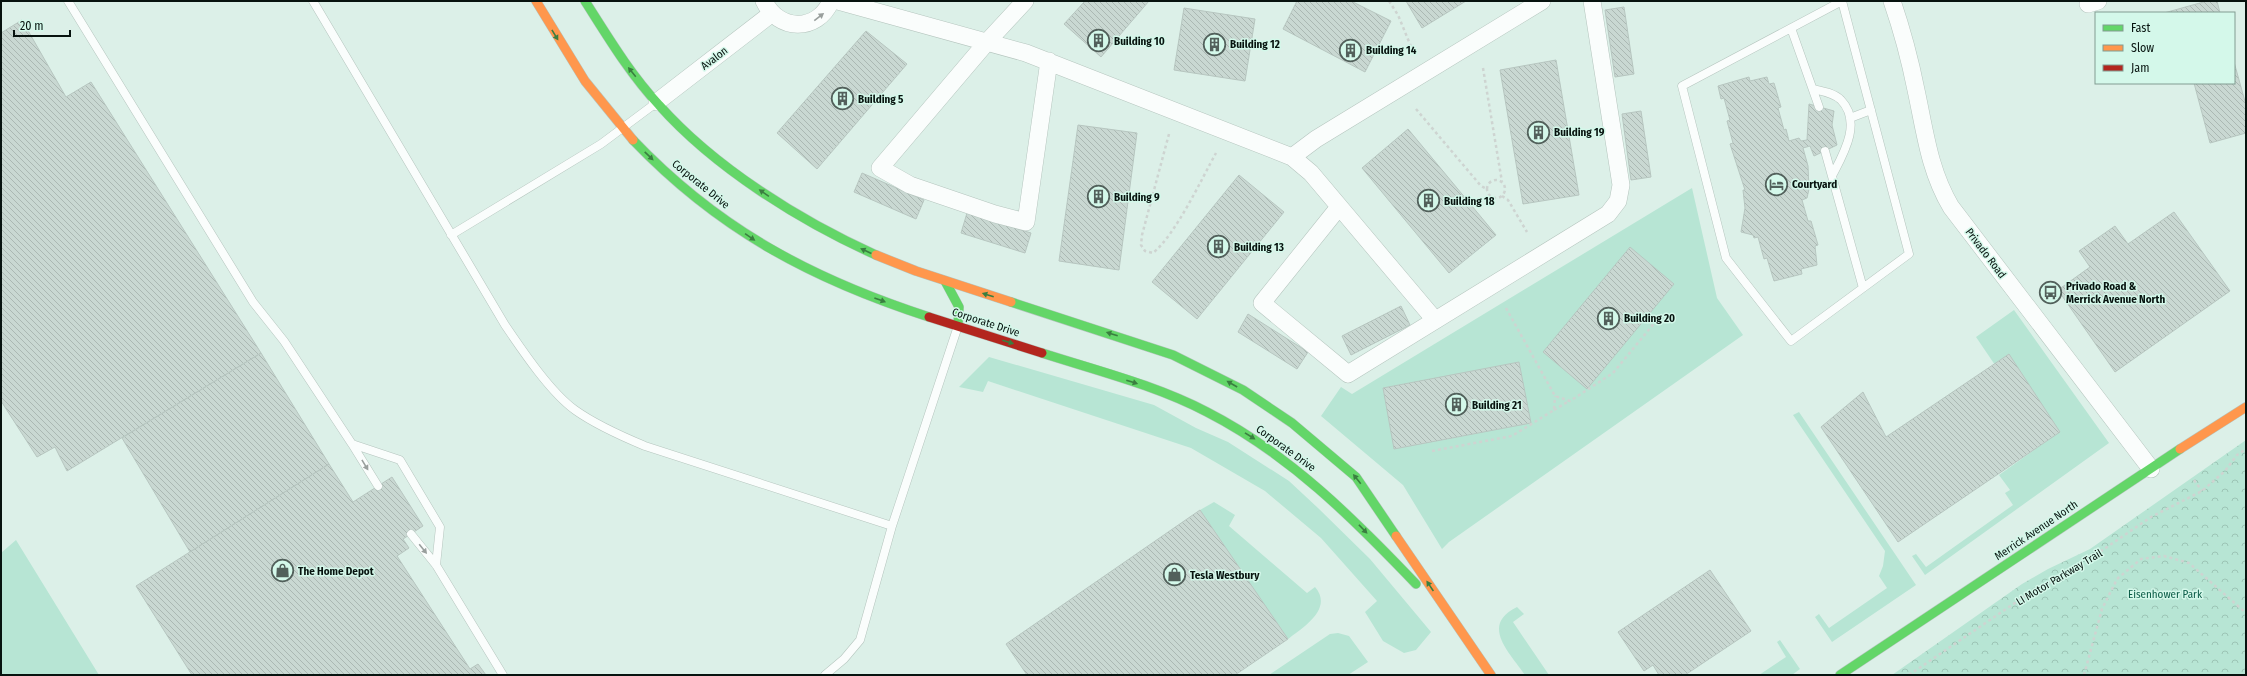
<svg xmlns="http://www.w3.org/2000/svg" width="2247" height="676" font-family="'Fira Sans Condensed',sans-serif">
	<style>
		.grass { fill: #b7e5d4 }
		.park { fill: url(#park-crowns) }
		.building { fill: url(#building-back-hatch); stroke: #b7c6c0 }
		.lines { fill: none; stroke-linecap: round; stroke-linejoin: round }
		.lane-casing { stroke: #b5c5be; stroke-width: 9 }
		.street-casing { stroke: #b5c5be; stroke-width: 18 }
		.fast-casing { stroke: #b5c5be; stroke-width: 10 }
		.slow-casing { stroke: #b5c5be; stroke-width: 10 }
		.jam-casing { stroke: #b5c5be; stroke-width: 10 }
		.path { stroke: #ced4d1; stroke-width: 2.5; stroke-dasharray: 3 3; stroke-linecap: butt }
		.lane { stroke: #fafdfc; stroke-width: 8 }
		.street { stroke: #fafdfc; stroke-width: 17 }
		.fast { stroke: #63d668; stroke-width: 9 }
		.slow { stroke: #ff974d; stroke-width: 9 }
		.jam { stroke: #b3261e; stroke-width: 9 }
		.oneway { fill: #999f9d }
		.oneway2 { fill: #3a7e40 }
		.labels { text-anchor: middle; stroke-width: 3; stroke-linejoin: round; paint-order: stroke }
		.poi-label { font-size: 11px; font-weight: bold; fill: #07130f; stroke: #d4f8ea; text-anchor: start }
		.street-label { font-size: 11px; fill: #07130f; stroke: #d4f8ea }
		.park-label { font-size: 11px; fill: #0a5b46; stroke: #d4f8ea }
	</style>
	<defs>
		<pattern id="park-crowns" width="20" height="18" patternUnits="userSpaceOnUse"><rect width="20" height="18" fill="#b7e5d4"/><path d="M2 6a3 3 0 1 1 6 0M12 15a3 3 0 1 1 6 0" fill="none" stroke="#9cc4b5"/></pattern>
		<pattern id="building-back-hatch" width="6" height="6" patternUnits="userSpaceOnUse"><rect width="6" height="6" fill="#c9d8d2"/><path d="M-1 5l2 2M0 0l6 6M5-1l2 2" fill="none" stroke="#abb8b3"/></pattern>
	</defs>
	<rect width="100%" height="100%" fill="#dcf0e8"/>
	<path class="grass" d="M1692 188 1717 298 1743 335 1449 542 1442 549 1403 485 1321 416 1341 387 1352 394Z
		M2014 310 2109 443 1925 575 1912 556 1916 554 1926 567 2013 505 2005 493 2010 490 1999 475 2059 432 1995 365 1976 337Z
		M989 357 1154 405 1196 428 1228 442 1289 481 1318 508 1370 559 1431 632 1416 650 1404 653 1383 641 1365 612 1377 601 1321 538 1265 491 1222 466 1191 448 988 381 983 392 959 387Z
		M1799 412 1916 585 1832 642 1815 617 1819 614 1829 628 1887 588 1879 576 1883 566 1885 551 1793 415Z
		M1214 502 1235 515 1229 526 1307 593 1315 587C1334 609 1302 628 1288 639L1200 510Z
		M16 540 99 675H1V553Z
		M1517 607 1524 614 1513 622 1549 675H1525C1509 652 1480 625 1517 607Z
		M1338 633 1349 636 1368 662 1348 675H1269L1330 634Z
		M1780 640 1800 669 1792 675H1759L1786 657 1777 642Z"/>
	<path class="park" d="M2246 440V675H1892L2022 584 2048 569 2090 549Z"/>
	<path class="building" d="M1085 1H1149L1101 57 1064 24Z
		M1297 1H1351L1391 21 1365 72 1283 29Z
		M1406 1H1466L1422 28Z
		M2207 1H2217L2220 13H2164Z
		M1624 7 1634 74 1615 77 1605 10Z
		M1184 8 1255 19 1245 81 1174 70Z
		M22 20 66 97 91 82 261 353 67 471 55 447 37 457 1 401V33Z
		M866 31 907 64 817 169 777 133Z
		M1556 60 1579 195 1523 204 1500 70Z
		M2234 62 2246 105V133L2210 143 2194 83H2234Z
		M1749 77 1750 81 1767 77 1769 84 1774 83 1781 107 1778 108 1784 130 1786 129 1789 141 1799 138 1801 141 1807 140 1809 104 1834 111 1832 125 1837 145 1814 156 1810 146 1803 148 1808 166 1809 189 1807 198 1802 200 1808 221H1811L1818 245 1815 246 1817 265 1801 269 1802 274 1774 281 1767 258 1764 259 1758 237 1754 238 1753 235 1741 232 1745 208 1743 190H1745L1730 144 1733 143 1727 121 1730 120 1724 98 1721 99 1718 86Z
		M1641 111 1651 177 1631 180 1622 114Z
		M1078 125 1137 133 1119 270 1059 261Z
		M1408 129 1496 235 1449 273 1362 168Z
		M862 173 924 200 916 219 854 192Z
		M1239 175 1284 212 1197 319 1152 282Z
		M2174 212 2230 291 2115 372 2058 290 2090 267 2079 251 2115 226 2128 244Z
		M967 213 1031 233 1025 253 961 233Z
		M1630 247 1674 284 1587 389 1543 352Z
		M1401 306 1410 325 1351 355 1342 336Z
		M1248 314 1308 352 1297 369 1238 332Z
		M261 353 329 464 190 552 122 438Z
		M2009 354 2060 432 1898 542 1821 427 1863 392 1886 437Z
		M1519 362 1531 423 1394 449 1383 388Z
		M329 464 353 502 392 477 423 526 403 539 409 548 397 556 470 669 478 664 486 675H192L136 586Z
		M1200 510 1288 639 1235 675H1027L1006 644Z
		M1710 570 1751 631 1685 675H1659L1653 665 1644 671 1618 632Z"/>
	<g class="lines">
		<defs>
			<path id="lane" d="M68 1 253 302 284 341 352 444 400 460 440 527 436 565
				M313 1 505 325C522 350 550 392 575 410 596 425 621 436 645 446L892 526
				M1842 1 1909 254 1791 341 1726 258 1682 86 1842 1
				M1791 28 1819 107
				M1813 89C1822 91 1834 93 1841 100 1862 122 1844 153 1833 174
				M1850 118 1871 110
				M1825 151 1863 288
				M451 235 601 144 656 103
				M352 444 378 486
				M411 534 436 565 503 675
				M825 675 844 659 860 640 892 526 958 326"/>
			<path id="street" d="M764 1C778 31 817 33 831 1
				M838 1 1026 53 1292 157 1311 173 1435 320
				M1025 1 987 42 880 168 910 185 995 214 1026 222 1049 61
				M1892 1C1902 30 1910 60 1916 90 1925 131 1929 170 1951 207L2151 469
				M2088 4 2098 1
				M657 102 771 14
				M1292 157 1316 139 1542 1
				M1339 207 1262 303 1348 374 1608 214 1618 201 1621 185 1592 1"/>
			<path id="fast" d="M585 1C608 37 630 74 659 105 714 167 800 221 876 255
				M633 140C719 230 812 279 929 317
				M945 281 959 307 958 325
				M1011 302 1173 355 1243 390 1292 423 1356 477 1396 536
				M1042 353C1098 371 1155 385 1207 412 1289 454 1353 518 1416 584
				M1840 675 2180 449"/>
			<path id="slow" d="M536 1 585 81 633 140
				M876 255 916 271 1011 302
				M2180 449 2246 407
				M1396 536 1491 675"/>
			<path id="jam" d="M929 317 1042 353"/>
		</defs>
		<use href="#lane" class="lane-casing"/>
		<use href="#street" class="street-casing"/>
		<use href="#fast" class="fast-casing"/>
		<use href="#slow" class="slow-casing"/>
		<use href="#jam" class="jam-casing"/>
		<path class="path" d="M1389 1 1398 15 1412 49
			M1483 68 1502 182
			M1416 109 1481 186 1487 189
			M1169 134 1142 235 1141 245 1145 251 1153 253C1176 234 1201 180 1216 153
			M1487 189a9 9 0 1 1 18 0a9 9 0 1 1-18 0Z
			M1502 196 1508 200 1527 232
			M1506 308 1555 396 1570 401 1613 373 1661 315
			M1554 410 1569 401
			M1432 451 1512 436 1554 410 1555 396
			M2194 480 2202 491
			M1909 675 2031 592 2069 573 2151 517 2202 491 2225 471 2237 455 2246 449
			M2084 675 2102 609 2117 579 2141 559 2164 556 2189 563 2246 613"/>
		<use href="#lane" class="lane"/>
		<use href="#street" class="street"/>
		<use href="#fast" class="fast"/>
		<use href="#slow" class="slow"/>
		<use href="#jam" class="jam"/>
	</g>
	<defs><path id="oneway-solid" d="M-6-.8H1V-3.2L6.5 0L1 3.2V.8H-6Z"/></defs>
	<g class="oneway">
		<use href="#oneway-solid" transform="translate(819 17) rotate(-38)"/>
		<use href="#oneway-solid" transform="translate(365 465) rotate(59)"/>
		<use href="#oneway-solid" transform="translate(423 549) rotate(51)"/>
	</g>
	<g class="oneway2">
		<use href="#oneway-solid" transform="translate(555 35) rotate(59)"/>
		<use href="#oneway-solid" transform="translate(632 72) rotate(-129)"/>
		<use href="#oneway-solid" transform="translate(649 156) rotate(44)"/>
		<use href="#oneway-solid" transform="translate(764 193) rotate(-145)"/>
		<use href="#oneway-solid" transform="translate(750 237) rotate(34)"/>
		<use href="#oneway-solid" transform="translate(866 251) rotate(-155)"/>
		<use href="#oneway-solid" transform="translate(988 295) rotate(-162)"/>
		<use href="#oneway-solid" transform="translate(880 300) rotate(20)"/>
		<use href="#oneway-solid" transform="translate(1112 334) rotate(-162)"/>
		<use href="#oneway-solid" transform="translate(1008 342) rotate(18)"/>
		<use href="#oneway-solid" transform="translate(1132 382) rotate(18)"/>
		<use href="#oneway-solid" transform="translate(1232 384) rotate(-150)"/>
		<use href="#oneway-solid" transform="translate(1250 436) rotate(32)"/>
		<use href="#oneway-solid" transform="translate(1357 479) rotate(-129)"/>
		<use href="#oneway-solid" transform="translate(1363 529) rotate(46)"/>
		<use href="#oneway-solid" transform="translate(1430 586) rotate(-124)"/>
	</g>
	<defs>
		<symbol id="building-ring" viewBox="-11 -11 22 22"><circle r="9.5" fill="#d4f8ea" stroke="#52605b" stroke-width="1.5"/><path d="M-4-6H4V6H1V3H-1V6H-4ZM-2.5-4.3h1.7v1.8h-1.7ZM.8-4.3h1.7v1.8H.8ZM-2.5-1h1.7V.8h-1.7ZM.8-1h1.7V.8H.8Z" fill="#52605b"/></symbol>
		<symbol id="hotel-ring" viewBox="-11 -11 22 22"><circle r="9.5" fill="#d4f8ea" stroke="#52605b" stroke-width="1.5"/><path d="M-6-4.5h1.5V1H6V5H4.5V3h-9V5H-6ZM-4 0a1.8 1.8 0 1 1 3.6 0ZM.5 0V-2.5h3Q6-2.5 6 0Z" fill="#52605b"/></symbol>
		<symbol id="bus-ring" viewBox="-11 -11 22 22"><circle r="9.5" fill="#d4f8ea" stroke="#52605b" stroke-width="1.5"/><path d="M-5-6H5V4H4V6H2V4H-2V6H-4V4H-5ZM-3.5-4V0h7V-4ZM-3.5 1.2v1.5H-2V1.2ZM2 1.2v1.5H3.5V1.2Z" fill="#52605b"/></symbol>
		<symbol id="shop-ring" viewBox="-11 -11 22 22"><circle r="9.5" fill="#d4f8ea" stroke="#52605b" stroke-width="1.5"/><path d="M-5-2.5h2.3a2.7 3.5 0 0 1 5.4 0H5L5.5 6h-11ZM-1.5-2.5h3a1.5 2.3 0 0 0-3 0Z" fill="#52605b"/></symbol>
	</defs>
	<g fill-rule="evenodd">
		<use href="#building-ring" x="1086" y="28" width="25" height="25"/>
		<use href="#building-ring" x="1202" y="32" width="25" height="25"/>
		<use href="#building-ring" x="1338" y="38" width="25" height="25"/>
		<use href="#building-ring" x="830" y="86" width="25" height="25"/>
		<use href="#building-ring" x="1526" y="120" width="25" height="25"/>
		<use href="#hotel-ring" x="1764" y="172" width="25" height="25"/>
		<use href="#building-ring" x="1086" y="184" width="25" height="25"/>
		<use href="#building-ring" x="1416" y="188" width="25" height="25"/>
		<use href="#building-ring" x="1206" y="234" width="25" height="25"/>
		<use href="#bus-ring" x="2038" y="280" width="25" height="25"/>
		<use href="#building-ring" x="1596" y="306" width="25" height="25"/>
		<use href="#building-ring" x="1444" y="392" width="25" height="25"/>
		<use href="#shop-ring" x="270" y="558" width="25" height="25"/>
		<use href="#shop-ring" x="1162" y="562" width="25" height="25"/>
	</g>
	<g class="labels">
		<g class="poi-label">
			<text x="1114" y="45">Building 10</text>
			<text x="1230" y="48">Building 12</text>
			<text x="1366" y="54">Building 14</text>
			<text x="858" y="103">Building 5</text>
			<text x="1554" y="136">Building 19</text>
			<text x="1792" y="188">Courtyard</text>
			<text x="1114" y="201">Building 9</text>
			<text x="1444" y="205">Building 18</text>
			<text x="1234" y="251">Building 13</text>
			<text x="2066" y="290">Privado Road &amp;<tspan x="2066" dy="13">Merrick Avenue North</tspan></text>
			<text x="1624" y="322">Building 20</text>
			<text x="1472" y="409">Building 21</text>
			<text x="298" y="575">The Home Depot</text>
			<text x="1190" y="579">Tesla Westbury</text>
		</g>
		<g class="street-label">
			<text transform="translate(714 58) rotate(-37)" y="4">Avalon</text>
			<text transform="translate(701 184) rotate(39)" y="4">Corporate Drive</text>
			<text transform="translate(1986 253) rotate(53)" y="4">Privado Road</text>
			<text transform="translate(986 322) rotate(18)" y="4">Corporate Drive</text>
			<text transform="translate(1286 448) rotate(36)" y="4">Corporate Drive</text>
			<text transform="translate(2036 530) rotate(-34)" y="4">Merrick Avenue North</text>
			<text transform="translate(2059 577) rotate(-31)" y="4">LI Motor Parkway Trail</text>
		</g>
		<g class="park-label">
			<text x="2165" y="598">Eisenhower Park</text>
		</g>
	</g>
	<rect width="2247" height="676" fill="none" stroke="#07130f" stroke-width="4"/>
	<rect x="2095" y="12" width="140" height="72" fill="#d4f8ea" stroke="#829c92"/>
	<rect x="2103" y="25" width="20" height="6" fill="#63d668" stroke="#829c92"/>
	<text x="2131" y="32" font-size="12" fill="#07130f">Fast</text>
	<rect x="2103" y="45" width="20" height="6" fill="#ff974d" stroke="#829c92"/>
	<text x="2131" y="52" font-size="12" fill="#07130f">Slow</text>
	<rect x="2103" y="65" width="20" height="6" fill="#b3261e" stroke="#829c92"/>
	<text x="2131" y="72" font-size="12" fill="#07130f">Jam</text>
	<path d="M14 30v6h56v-6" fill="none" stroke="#07130f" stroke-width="2"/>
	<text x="20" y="30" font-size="12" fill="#07130f" stroke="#d4f8ea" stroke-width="3" paint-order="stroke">20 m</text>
</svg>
